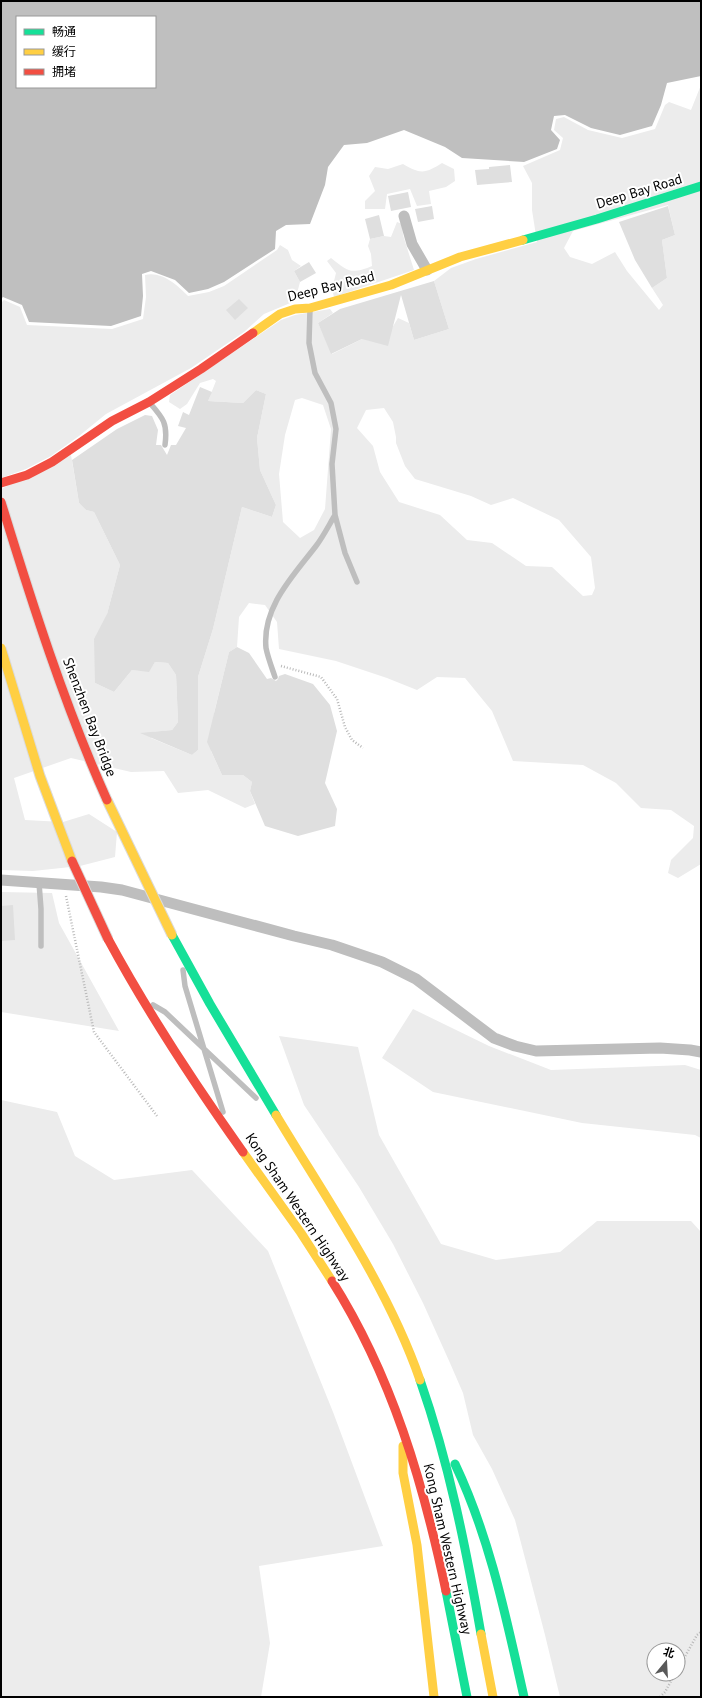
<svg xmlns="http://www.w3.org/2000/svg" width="702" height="1698" font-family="'PT Sans','Noto Sans SC',sans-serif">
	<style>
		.green { fill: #ececec; fill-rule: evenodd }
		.water { fill: #bfbfbf; fill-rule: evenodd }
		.building { fill: #dfdfdf }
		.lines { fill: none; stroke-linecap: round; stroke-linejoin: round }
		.path { stroke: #b9b9b9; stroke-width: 2.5; stroke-dasharray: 1 2; stroke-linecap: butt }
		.lane { stroke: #bebebe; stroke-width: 5.5 }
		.street { stroke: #bebebe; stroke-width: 11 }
		.fast { stroke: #16e098; stroke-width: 9 }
		.slow { stroke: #ffcf43; stroke-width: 9 }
		.jam { stroke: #f24e42; stroke-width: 9 }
		.slow-bridge-casing { stroke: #dbdbdb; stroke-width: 11; stroke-linecap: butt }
		.jam-bridge-casing { stroke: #dbdbdb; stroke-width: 11; stroke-linecap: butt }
		.slow-bridge { stroke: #ffcf43; stroke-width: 9 }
		.jam-bridge { stroke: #f24e42; stroke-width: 9 }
		.labels { text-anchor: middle; stroke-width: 4; stroke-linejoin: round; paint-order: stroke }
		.street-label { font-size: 14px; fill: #000; stroke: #fff }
	</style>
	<rect width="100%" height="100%" fill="#fff"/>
	<path class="green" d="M701 85V864L678 878 668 873 671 860 693 838 694 826 671 810 641 808 616 783 583 765 513 761 492 711 465 678 437 677 417 690 387 678 336 661 279 649 277 622 265 605 249 603 239 617 237 647 229 652 214 713 211 751 222 775H243L252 782 250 791 255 804 245 808 208 790 178 793 164 771 131 772 71 758 14 778 25 820 63 822 89 814 117 832 115 857 80 866 33 871 1 870V489L71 455 79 503 86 510 94 512 120 565 107 614 95 683 114 692 132 670 149 671 155 662 168 663 176 675 178 722 172 730 152 732 151 738 192 755 198 750V677L213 629 242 507 272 517 276 505 260 470 257 438 266 394 256 390 243 403 208 401 216 381 213 379 200 383 187 404 180 409 169 402 170 395 281 320 295 315 330 309 333 313 318 323 332 354 362 339 392 328 398 318 409 323 414 340 449 329 434 281 451 268 476 259 537 242 532 210V183L523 166 560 150 563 138 554 130 556 119 564 117 588 130 622 138 655 129 665 105 669 102 691 110ZM668 205 675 235 662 240 667 278 652 288 663 305 659 310 627 271 615 252 592 264 570 257 564 248 573 231ZM302 398 323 405 331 429 325 509 314 530 300 538 283 522 279 474 285 435 295 400ZM384 408 393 422 396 437V443L405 466 415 479 471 496 491 505 513 498 559 520 591 557 595 588 592 595 583 596 552 567 526 566 492 543 467 540 440 515 399 502 380 472 373 446 357 428 366 410Z
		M442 163 454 169 455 181 446 187 429 191 431 204 417 206 410 189 387 194 385 209H365V201L375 191 369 176 375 167 388 169 403 164C420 174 425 174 442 163Z
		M397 222 402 224 403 235 414 270 334 297 332 289 336 273 327 261 331 258C348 271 350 275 372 266L371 254 368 246 370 239 384 236 391 237Z
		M280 245 288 250 292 260 301 266 294 271 300 282 295 301 264 314 244 332 191 368 106 414 79 436 51 456 26 469 1 478V303L4 300 20 307 27 325 112 329 143 319 146 297 145 275C162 271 177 285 188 296L209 292 224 286 277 250Z
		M1 892 52 893 59 923 119 1031 1 1012Z
		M413 1009 489 1046 551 1070 685 1065 701 1070V1138L695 1135 582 1123 433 1092 382 1058Z
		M279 1036 358 1047 379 1135 441 1244 496 1260 560 1252 597 1221H691L701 1232V1697H560L545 1635 515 1520 492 1469 473 1435 463 1393 450 1363 423 1303 393 1244 359 1187 304 1105ZM654 1650H678V1674H654Z
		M1 1100 57 1112 75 1156 114 1180 192 1170 268 1251 333 1412 383 1546 259 1566 270 1643 261 1697H1Z"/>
	<path class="water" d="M1 1H701V76L667 83 661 105 652 126 620 135 591 128 565 115 554 116 551 130 560 140 557 149 524 162 462 158 445 147 404 130 367 143 344 145 328 167 325 185 310 224 286 225 276 231 275 249 224 282 208 289 189 293 175 280 151 271 142 274 143 296 141 316 111 326 29 322 22 305 3 297 1 299ZM17 17H155V87H17Z"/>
	<path class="building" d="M510 165 512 182 477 185 475 170 489 169V167Z
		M408 192 411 207 391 211 388 196Z
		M432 206 434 219 418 222 415 209Z
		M668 206 675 235 662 240 667 278 652 288 635 260 619 222Z
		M379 215 384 236 370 239 365 219Z
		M309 262 316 273 300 282 294 271Z
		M434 281 449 329 414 340 401 295 388 346 362 339 331 354 318 323 340 309Z
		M239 299 248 308 235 320 226 310Z
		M200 387 212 392 208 401 243 403 256 390 266 394 257 438 260 470 276 505 272 517 242 507 213 629 198 677V750L192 755 140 733 172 730 178 722 176 675 168 663 155 662 149 672 132 670 114 692 95 683 94 639 107 614 120 565 94 512 86 510 79 503 72 460 117 429 145 415 152 416 158 430 156 445H161L167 455 171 445H176L186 428 178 426 183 412 189 415Z
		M237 647 249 653 267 679 271 678 276 681 278 679 279 676 285 674 313 684 330 705 337 731 325 783 337 809 335 826 298 836 265 826 250 791 252 782 243 775H222L207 742 229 652Z
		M13 905 15 940 1 941V906Z"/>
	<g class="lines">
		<path class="path" d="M281 666 321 677 337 699 345 727 352 740 363 748
			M66 896 94 1032 157 1116
			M678 1669 697 1635 701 1632
			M660 1697 665 1692 675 1674"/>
		<path class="lane" d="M310 309 309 343 315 373 331 403 336 429 332 464 335 515 345 553 357 582
			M149 402C163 418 168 423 165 445
			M275 677C272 668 268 658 266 648 262 607 293 576 316 546 323 537 329 525 335 515
			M39 883 41 909V946
			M183 970 185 986 223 1112
			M153 1005 165 1012 256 1098"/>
		<path class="street" d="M404 216 412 244 427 270
			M1 880 101 887 122 890 294 936 332 945 382 962 416 979 494 1038 515 1046 536 1051 660 1048 690 1050 701 1052"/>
		<path class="fast" d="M523 240 597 219 701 186
			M172 935 210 1004 276 1115
			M420 1380C449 1463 466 1548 481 1634
			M455 1464C490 1538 506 1617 524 1697
			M446 1591 467 1697"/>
		<path class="slow" d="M253 333 280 314 295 309 310 308 391 285 460 257 523 240
			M276 1115C327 1200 387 1285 420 1380
			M243 1152 301 1233 332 1281
			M403 1446V1473L417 1545 434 1697
			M481 1634 493 1697"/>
		<path class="jam" d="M1 483 27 475 52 462 112 421 149 402 201 369 253 333
			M108 939C148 1013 194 1083 243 1152
			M332 1281C392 1376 423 1482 446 1591"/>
		<defs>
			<path id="slow-bridge" d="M1 648 40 776 72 861
				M107 800 172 935"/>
			<path id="jam-bridge" d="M1 502C32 603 64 704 107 800
				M72 861 108 939"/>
		</defs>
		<use href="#slow-bridge" class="slow-bridge-casing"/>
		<use href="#jam-bridge" class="jam-bridge-casing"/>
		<use href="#slow-bridge" class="slow-bridge"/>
		<use href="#jam-bridge" class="jam-bridge"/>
	</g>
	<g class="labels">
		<g class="street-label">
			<text transform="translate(639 191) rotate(-17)" y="5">Deep Bay Road</text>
			<text transform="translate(331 286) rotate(-14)" y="5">Deep Bay Road</text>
			<text transform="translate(90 717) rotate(69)" y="5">Shenzhen Bay Bridge</text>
			<text transform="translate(298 1207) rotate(56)" y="5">Kong Sham Western Highway</text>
			<text transform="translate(448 1549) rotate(77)" y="5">Kong Sham Western Highway</text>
		</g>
	</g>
	<rect width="702" height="1698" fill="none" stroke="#000000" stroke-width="4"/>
	<rect x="16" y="16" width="140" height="72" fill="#ffffff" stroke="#999999"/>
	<rect x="24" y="29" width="20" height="6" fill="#16e098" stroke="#999999"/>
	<text x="52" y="36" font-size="12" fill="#000000">畅通</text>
	<rect x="24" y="49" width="20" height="6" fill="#ffcf43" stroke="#999999"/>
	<text x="52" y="56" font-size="12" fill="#000000">缓行</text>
	<rect x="24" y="69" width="20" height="6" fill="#f24e42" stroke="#999999"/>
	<text x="52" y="76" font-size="12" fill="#000000">拥堵</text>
	<g transform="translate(666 1662) rotate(18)"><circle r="19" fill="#ffffff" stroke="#999999"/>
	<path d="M0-3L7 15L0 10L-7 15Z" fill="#595959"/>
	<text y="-6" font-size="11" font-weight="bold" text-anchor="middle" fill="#000000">北</text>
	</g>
</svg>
